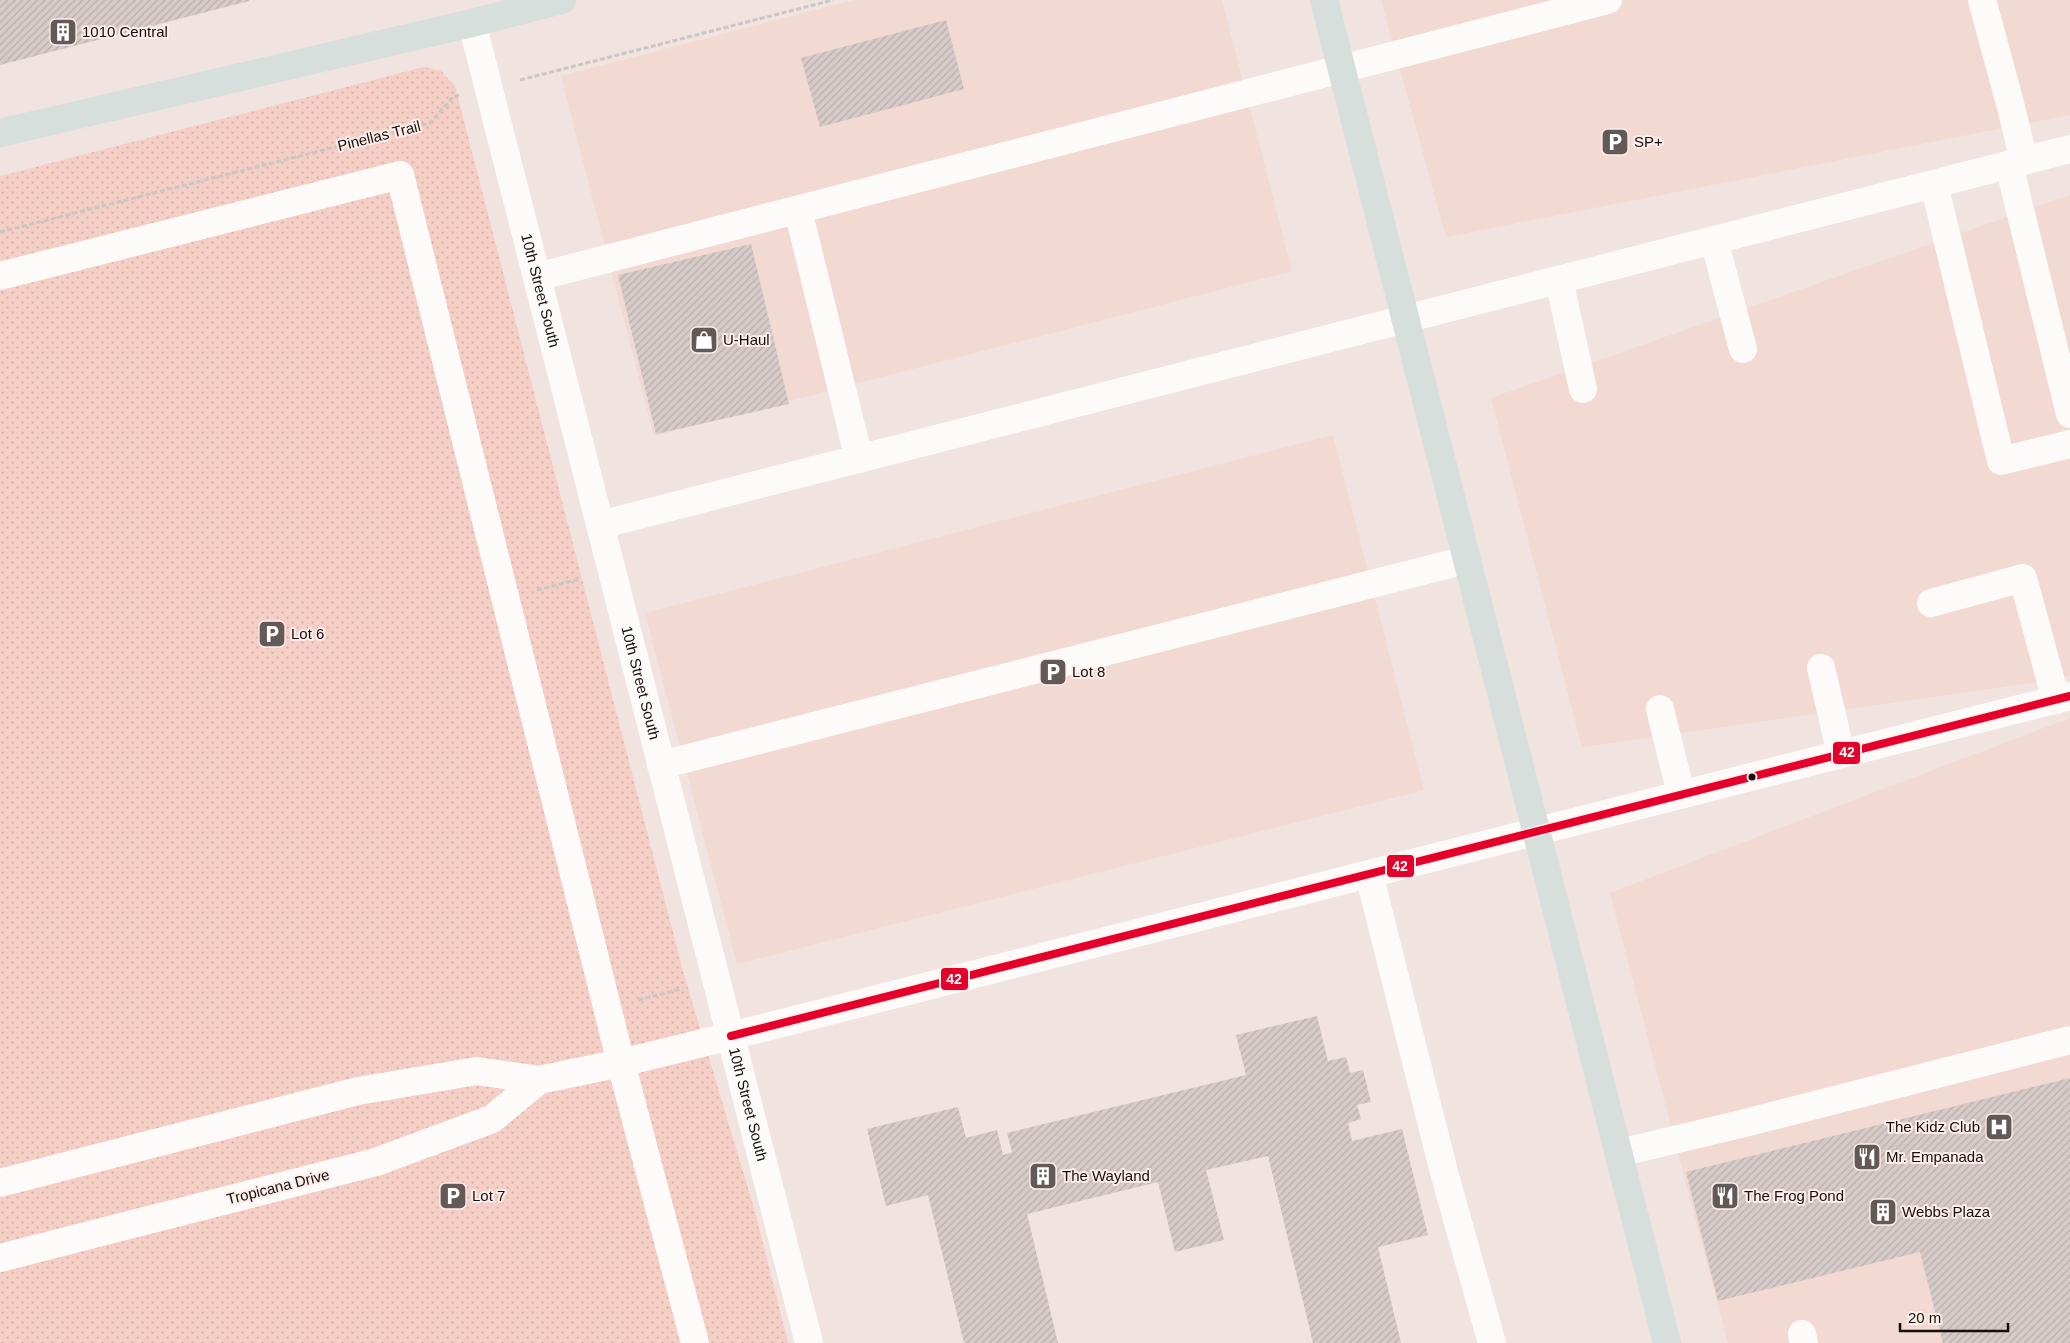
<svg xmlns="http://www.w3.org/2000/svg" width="2070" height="1343" font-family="Arial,sans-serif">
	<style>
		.built { fill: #f2d9d2 }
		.park { fill: url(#park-dots) }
		.building { fill: url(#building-hatch) }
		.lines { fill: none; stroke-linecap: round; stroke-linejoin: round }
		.path { stroke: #cac6c5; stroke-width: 3; stroke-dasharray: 5 2.5; stroke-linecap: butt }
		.minor { stroke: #fdfbfa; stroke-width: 28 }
		.major { stroke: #d7dfdc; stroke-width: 28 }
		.bus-1-casing { stroke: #feeeeb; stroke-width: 11 }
		.bus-1 { stroke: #e4002b; stroke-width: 8 }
		.bus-dot { fill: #160e0c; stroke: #feeeeb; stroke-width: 2 }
		.labels { text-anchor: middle; stroke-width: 4; stroke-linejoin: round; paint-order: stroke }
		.poi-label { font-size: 15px; fill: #160e0c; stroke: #feeeeb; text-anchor: start }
		.street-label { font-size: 15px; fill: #160e0c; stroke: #feeeeb }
		.line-badge { stroke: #feeeeb; stroke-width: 2 }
		.badge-label { font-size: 14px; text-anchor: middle; font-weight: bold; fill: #fff }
	</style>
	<defs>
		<pattern id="park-dots" width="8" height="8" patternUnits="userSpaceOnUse" patternTransform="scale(1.25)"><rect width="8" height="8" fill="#f5cfc5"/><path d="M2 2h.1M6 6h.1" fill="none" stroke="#d1b1a8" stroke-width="1.8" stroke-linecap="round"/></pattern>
		<pattern id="building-hatch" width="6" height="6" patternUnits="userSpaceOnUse" patternTransform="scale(1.25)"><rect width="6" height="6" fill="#d6cbc8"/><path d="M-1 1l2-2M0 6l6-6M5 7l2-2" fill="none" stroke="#b7adab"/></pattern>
	</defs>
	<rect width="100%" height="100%" fill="#f1e3df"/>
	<path class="built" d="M854 0H1222L1292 271 654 436 561 76Z
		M1381 0H2070V115L1446 237Z
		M2070 195V675L2051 680 1582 747 1491 398Z
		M1333 435 1424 790 737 964 645 613Z
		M2070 718V1343H1728L1610 893Z"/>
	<path class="park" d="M424 67 441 71 455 86 684 975 754 1208 788 1343H0V176Z"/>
	<path class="building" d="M0 0H249V1L0 65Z
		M946 20 964 89 820 127 801 58Z
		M751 244 789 404 656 434 618 275Z
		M1317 1016 1328 1061 1346 1057 1350 1073 1363 1070 1371 1102 1357 1105 1361 1119 1348 1123 1352 1141 1402 1129 1428 1235 1378 1247 1401 1343H1313L1268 1156 1206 1170 1224 1240 1175 1252 1158 1182 1027 1214 1058 1343H964L928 1195 886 1206 867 1129 958 1107 966 1138 997 1130 1003 1155 1012 1152 1007 1133 1246 1075 1236 1035Z
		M2070 1078V1343H1943L1920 1252 1718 1301 1686 1172Z"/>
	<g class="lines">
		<path class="path" d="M520 80 833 0
			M0 232 430 123 453 97 459 95
			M537 590 580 579
			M638 1000 681 989"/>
		<g class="minor">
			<path d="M1982 0 2011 107 2024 161"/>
			<path id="s1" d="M472 23 809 1343"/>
			<path d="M2009 165 2070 414"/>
			<path d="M1934 184 2001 461 2070 444"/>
			<path d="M798 210 859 459"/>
			<path d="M1714 240 1743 349"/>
			<path d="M0 276 400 175 621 1063 695 1343"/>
			<path d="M537 277 1608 0"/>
			<path d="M1559 280 1583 389"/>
			<path d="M600 525 2070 149"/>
			<path d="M1931 603 2023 578 2056 700"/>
			<path d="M1821 668 1841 754"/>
			<path d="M1660 709 1681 794"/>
			<path d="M661 765 1466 560"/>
			<path d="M1369 874 1445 1176 1492 1343"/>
			<path d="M539 1080 621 1063 731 1036 2070 696"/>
			<path d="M1619 1153 1741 1124 2070 1040"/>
			<path d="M0 1183 358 1091 477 1071 539 1080 492 1119 376 1162 0 1258"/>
			<path d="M1802 1334 1804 1343"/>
		</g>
		<path class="major" d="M1324 0 1667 1343
			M0 133 472 23 562 0"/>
		<defs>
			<path id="bus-1" d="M731 1036 2070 696"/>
		</defs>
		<use href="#bus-1" class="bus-1-casing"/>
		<use href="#bus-1" class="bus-1"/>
	</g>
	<defs>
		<symbol id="building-square" viewBox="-11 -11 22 22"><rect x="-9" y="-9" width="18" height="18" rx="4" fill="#635956" stroke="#feeeeb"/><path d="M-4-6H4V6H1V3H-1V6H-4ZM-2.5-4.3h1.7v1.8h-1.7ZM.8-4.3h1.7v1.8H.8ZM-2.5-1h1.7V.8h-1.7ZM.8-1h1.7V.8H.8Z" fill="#fff"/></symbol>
		<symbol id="parking-square" viewBox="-11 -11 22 22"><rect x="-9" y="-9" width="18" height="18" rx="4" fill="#635956" stroke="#feeeeb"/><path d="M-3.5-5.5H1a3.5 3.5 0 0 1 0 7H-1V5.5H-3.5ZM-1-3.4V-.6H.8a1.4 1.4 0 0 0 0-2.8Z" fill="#fff"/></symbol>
		<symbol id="shop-square" viewBox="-11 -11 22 22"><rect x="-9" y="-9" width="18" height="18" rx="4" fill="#635956" stroke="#feeeeb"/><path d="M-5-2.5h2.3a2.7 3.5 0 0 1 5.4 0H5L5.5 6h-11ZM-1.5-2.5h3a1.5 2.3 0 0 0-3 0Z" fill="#fff"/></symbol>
		<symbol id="hospital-square" viewBox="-11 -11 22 22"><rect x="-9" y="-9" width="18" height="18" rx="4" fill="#635956" stroke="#feeeeb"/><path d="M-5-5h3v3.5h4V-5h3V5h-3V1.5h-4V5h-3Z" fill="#fff"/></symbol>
		<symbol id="restaurant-square" viewBox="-11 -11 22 22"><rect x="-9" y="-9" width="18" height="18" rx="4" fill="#635956" stroke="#feeeeb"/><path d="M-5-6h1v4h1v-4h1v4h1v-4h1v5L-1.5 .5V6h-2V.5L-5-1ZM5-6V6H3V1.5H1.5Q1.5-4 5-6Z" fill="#fff"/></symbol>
	</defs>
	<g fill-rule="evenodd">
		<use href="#building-square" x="47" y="16" width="32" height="32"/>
		<use href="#parking-square" x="1599" y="126" width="32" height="32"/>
		<use href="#shop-square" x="688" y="324" width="32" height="32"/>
		<use href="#parking-square" x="256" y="618" width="32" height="32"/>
		<use href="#parking-square" x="1037" y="656" width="32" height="32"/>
		<use href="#hospital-square" x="1983" y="1111" width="32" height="32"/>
		<use href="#restaurant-square" x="1851" y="1141" width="32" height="32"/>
		<use href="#building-square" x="1027" y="1160" width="32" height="32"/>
		<use href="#parking-square" x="437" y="1180" width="32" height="32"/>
		<use href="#restaurant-square" x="1709" y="1180" width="32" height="32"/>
		<use href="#building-square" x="1867" y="1196" width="32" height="32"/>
	</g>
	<circle class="bus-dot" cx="1752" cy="777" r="4.5"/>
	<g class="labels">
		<g class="poi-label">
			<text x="82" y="37">1010 Central</text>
			<text x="1634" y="147">SP+</text>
			<text x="723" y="345">U-Haul</text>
			<text x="291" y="639">Lot 6</text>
			<text x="1072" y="677">Lot 8</text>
			<text x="1980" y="1132" text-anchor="end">The Kidz Club</text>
			<text x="1886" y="1162">Mr. Empanada</text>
			<text x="1062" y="1181">The Wayland</text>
			<text x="472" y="1201">Lot 7</text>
			<text x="1744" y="1201">The Frog Pond</text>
			<text x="1902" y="1217">Webbs Plaza</text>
		</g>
		<g class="street-label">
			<text transform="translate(379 136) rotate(-14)" y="5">Pinellas Trail</text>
			<text dy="5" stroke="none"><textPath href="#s1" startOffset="276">10th Street South</textPath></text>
			<text dy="5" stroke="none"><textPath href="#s1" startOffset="681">10th Street South</textPath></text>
			<text dy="5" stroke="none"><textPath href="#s1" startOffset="1116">10th Street South</textPath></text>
			<text transform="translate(278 1187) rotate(-14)" y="5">Tropicana Drive</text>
		</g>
	</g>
	<g class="line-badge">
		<rect x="1832" y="741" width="29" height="24" rx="5" fill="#e4002b"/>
		<rect x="1386" y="854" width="29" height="24" rx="5" fill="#e4002b"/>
		<rect x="940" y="967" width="29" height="24" rx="5" fill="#e4002b"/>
	</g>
	<g class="badge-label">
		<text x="1847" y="757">42</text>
		<text x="1400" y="871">42</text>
		<text x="954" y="984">42</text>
	</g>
	<path d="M1900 1323v8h108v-8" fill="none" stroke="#160e0c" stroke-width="2.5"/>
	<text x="1908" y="1323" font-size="15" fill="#160e0c" stroke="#feeeeb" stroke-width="4" paint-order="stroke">20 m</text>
</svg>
